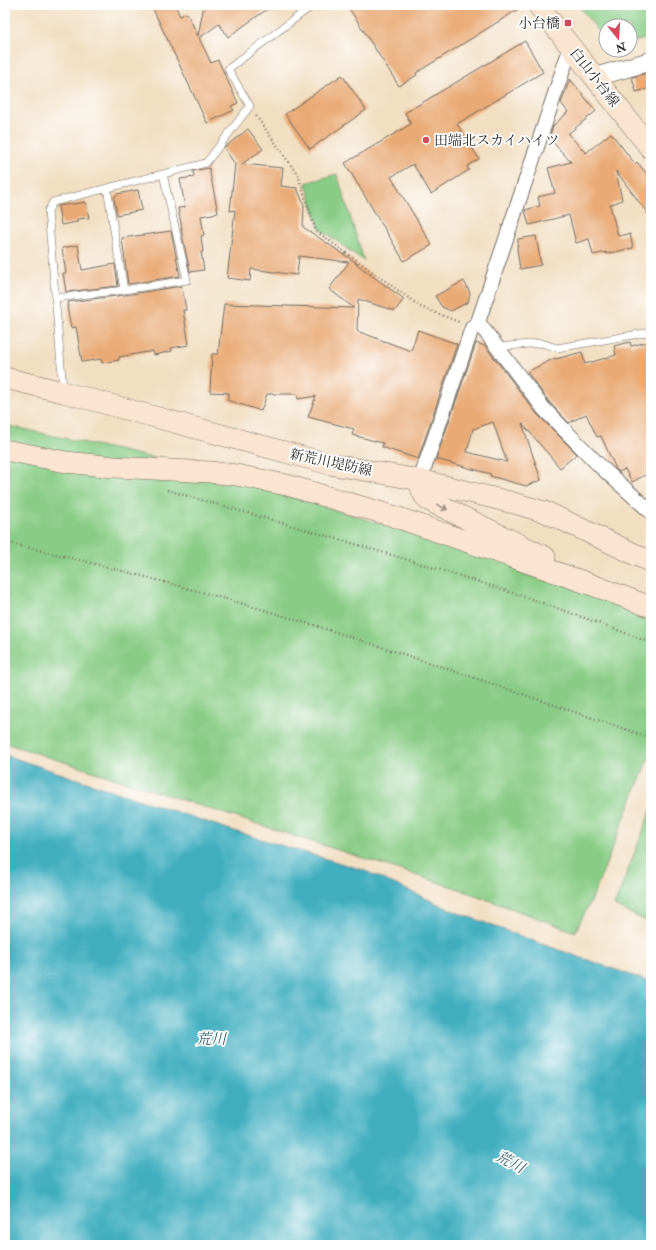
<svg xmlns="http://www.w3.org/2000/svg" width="656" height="1250" font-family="'IM FELL Double Pica','Noto Serif JP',serif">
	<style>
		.green { fill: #88cc85; stroke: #5a7c58 }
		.water { fill: #41aebf; stroke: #366c75 }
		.building { fill: #e9aa76; fill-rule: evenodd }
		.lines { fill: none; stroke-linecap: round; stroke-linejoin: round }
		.service-casing { stroke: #716a60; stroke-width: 8 }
		.minor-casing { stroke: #716a60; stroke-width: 16 }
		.tertiary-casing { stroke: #716a60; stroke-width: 20 }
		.secondary-casing { stroke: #716a60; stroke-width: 22 }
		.path { stroke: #716a60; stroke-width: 2.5; stroke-dasharray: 1 3; stroke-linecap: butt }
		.service { stroke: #fff; stroke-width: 7 }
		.minor { stroke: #fff; stroke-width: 14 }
		.tertiary { stroke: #fff; stroke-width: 18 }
		.secondary { stroke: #fce5d0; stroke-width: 21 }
		.oneway { stroke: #94887e }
		.poi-dot { fill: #d1495b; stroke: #fff; stroke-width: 1.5 }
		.labels { text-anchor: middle; stroke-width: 3.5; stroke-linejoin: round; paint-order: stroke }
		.poi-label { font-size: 14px; fill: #2b2b2b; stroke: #fff; text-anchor: end }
		.street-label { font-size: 14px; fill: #2b2b2b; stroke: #fff }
		.water-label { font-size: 15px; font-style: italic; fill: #345f66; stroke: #fff }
	</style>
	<rect width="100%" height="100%" fill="#fff"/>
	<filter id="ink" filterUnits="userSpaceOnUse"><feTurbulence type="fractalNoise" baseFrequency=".025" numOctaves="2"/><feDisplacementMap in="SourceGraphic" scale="8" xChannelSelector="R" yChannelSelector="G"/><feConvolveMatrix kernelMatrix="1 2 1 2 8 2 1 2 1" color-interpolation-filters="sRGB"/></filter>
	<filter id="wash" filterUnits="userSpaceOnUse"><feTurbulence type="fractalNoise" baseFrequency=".012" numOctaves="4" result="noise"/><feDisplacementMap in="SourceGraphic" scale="16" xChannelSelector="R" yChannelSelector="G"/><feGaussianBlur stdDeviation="0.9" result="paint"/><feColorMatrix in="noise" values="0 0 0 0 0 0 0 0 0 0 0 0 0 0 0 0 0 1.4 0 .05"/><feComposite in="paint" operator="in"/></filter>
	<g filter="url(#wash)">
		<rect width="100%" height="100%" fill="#f2dfc2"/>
		<path class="green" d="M578 5H651V37L630 43V26H606V41Z
			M337 174 364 261 320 229 306 183Z
			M5 425 194 467 504 561 651 618V760L648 759 594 894 575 932 456 888 5 743Z
			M651 810V923L614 906Z"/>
		<path class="water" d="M5 755 231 830 363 870 456 912 539 943 651 982V1245H5Z"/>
		<g id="blocks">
			<path class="building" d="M151 5H175L180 16 187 13 198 36 204 5H273L228 37 219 24 199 38 211 63 218 60 238 103 231 106 234 110 207 123Z
				M347 5H525L416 73 417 75 399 86Z
				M525 41 543 72 457 124 479 159 467 166 469 170 431 194 413 164 391 177 432 245 404 261 345 163 411 124 405 113Z
				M651 72V88L636 92 632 77Z
				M342 75 366 110 310 149 285 114Z
				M570 79 596 111 568 134 586 153 611 133 635 164 637 162 651 179V218L616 171 622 200 610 205 618 236 630 234 633 248 606 254V252L593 255 589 239 576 243 569 215 529 225 525 210 540 206 538 197 555 193 548 168 571 162 549 138 553 126 568 112 561 103Z
				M248 129 263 149 242 164 283 168 281 186 297 188 304 205 303 227 358 264 355 263 404 299 395 311 358 299 357 331 411 351 418 330 457 344 418 459 382 447 383 443 352 435 354 429 308 417 316 396 298 399 297 394H267L261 411 227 400 229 393 210 392 212 354H218L224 304 354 308 329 289 349 262 299 256 297 275 251 269 250 281 227 278 235 210 230 211 235 164 224 148Z
				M209 168 218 213 201 216 204 235 201 236 203 252H201L204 270 190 272 181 229H182L178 208 185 207 180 179 194 177 193 171Z
				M138 190 142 210 117 215 114 198 117 194Z
				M86 202 89 218 77 219V222L61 225 58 206Z
				M171 231 180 276 128 284 122 238Z
				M536 236 541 265 520 269 517 249 518 239Z
				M78 245 82 270 115 264 118 286 66 292 63 273H66L62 248Z
				M464 281 470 293 468 302 451 311 442 307 435 296Z
				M182 286 186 310H183L189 345 171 348 172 351 154 355 153 351 119 357V360L102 363 101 359 82 362 76 327 71 328 67 306H69L68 302 125 295Z
				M651 341V472L632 482 625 469 619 472 616 469 601 436 597 437 586 414 569 423 550 403 527 372 555 358 556 359 582 352 585 364 616 355 614 346 630 342 631 346Z
				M476 343 485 346 537 414 577 454 560 468 522 423 541 480 526 486 490 476 491 474 436 459ZM493 422 507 462 467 452 473 429Z"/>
		</g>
	</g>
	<g filter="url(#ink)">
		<use href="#blocks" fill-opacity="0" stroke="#716a60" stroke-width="1"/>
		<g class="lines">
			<defs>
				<path id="service" d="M107 188 124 290
					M55 298 124 290 187 280 163 174
					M498 347 541 343 557 348 651 332
					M63 389 48 211 53 202 206 163 250 106 228 69 313 5"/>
				<path id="minor" d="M478 322 544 409 601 467 651 512
					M420 480 472 328 478 322 571 46"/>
				<path id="tertiary" d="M595 77 651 61"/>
				<path id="secondary" d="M538 5 651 149
					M5 378 63 392 329 464 420 480 514 503 548 513 651 562
					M5 450 66 462 114 467 210 472 236 475 287 485 393 516 587 583 651 607
					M420 480C420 489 422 494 428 500L545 557"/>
			</defs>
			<use href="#service" class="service-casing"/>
			<use href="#minor" class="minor-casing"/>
			<use href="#tertiary" class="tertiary-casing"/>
			<use href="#secondary" class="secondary-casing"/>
			<path class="path" d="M256 116 298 175 316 231 421 307 459 322
				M167 490C330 537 494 581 651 643
				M5 542C94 563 183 586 271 612 399 651 524 695 651 738"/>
			<use href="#service" class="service"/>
			<use href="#minor" class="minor"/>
			<use href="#tertiary" class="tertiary"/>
			<use href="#secondary" class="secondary"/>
		</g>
		<defs><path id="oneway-shaft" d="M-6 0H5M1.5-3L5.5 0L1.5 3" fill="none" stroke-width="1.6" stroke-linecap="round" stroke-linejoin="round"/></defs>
		<use class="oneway" href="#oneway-shaft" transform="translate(442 507) rotate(26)"/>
	</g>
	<g class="poi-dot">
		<rect x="564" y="19" width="8" height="8" rx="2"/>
		<circle cx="426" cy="140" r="4"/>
	</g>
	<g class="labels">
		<g class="poi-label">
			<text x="560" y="28">小台橋</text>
			<text x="434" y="145" text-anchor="start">田端北スカイハイツ</text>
		</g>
		<g class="street-label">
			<text transform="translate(595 77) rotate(52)" y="5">白山小台線</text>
			<text transform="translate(331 462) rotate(12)" y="5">新荒川堤防線</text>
		</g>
		<g class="water-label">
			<text x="211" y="1044">荒川</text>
			<text transform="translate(510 1162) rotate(28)" y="5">荒川</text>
		</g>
	</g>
	<rect width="656" height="1250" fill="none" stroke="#fff" stroke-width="20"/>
	<g transform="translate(618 38) rotate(163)"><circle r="19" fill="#ffffff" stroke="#aaaaaa"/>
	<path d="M0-3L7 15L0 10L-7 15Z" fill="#d1495b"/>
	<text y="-6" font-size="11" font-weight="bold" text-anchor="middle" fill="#2b2b2b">N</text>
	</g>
</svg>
